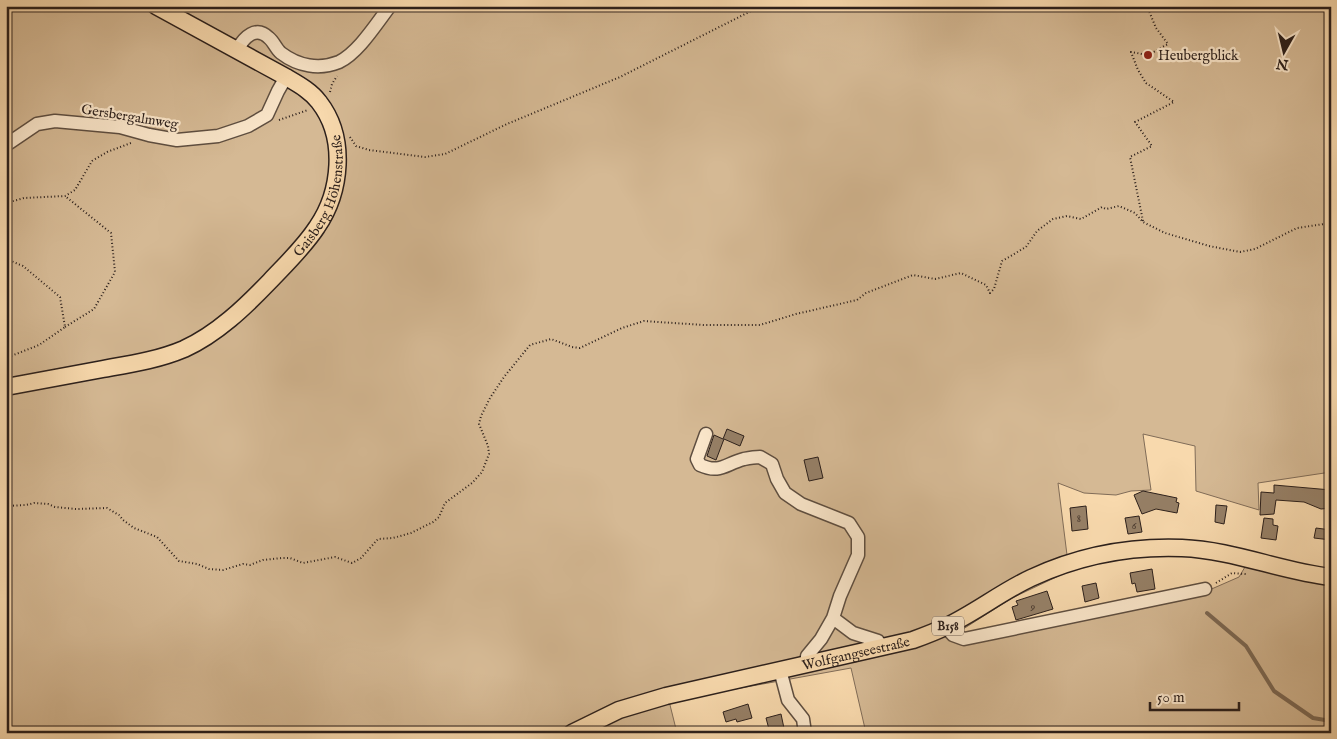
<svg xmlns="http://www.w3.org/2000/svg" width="1337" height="739" font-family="'IM FELL English',serif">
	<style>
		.green { fill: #d5b994; stroke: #806c58 }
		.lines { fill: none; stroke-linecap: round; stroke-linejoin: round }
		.stream { stroke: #7c6955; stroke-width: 4 }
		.building { fill: #968067; stroke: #2b1f1b }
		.minor-casing { stroke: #5e4e40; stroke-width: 15 }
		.major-casing { stroke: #2b1f1b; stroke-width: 19 }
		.path { stroke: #2b1f1b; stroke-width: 2; stroke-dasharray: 1 2.5; stroke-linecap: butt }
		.minor { stroke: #fae6ca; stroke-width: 12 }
		.major { stroke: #f8d9ad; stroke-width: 16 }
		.poi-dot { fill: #8f2418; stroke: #fae6ca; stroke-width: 2 }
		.labels { text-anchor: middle; stroke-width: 4.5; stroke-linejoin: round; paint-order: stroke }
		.number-label { font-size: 11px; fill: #46372e }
		.shield { fill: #fae6ca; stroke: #695b50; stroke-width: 1 }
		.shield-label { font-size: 12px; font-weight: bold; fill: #2b1f1b }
		.poi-label { font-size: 14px; fill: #2b1f1b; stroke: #fae6ca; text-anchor: start }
		.street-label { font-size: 14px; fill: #2b1f1b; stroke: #fae6ca }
	</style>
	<rect width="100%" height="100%" fill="#f8d9ad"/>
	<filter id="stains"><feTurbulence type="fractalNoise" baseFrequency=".004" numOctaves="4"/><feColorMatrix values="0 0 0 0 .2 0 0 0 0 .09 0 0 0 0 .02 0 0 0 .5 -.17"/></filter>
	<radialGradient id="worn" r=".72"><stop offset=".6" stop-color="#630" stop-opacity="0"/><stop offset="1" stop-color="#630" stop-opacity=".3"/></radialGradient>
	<path class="green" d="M6 6H1331V472L1258 483 1259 510 1196 491 1195 446 1143 434 1151 490 1131 491 1116 495 1084 493 1058 483 1069 571 1012 598 960 631 967 640 1191 598 1239 577 1245 567 1331 586V733H866L851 668 669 701 677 733H6Z"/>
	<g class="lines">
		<path class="stream" d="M1207 613 1246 646 1274 691 1313 718 1331 721"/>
	</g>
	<path class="building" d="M727 429 744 436 740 446 724 439 716 460 707 456 714 435 723 439Z
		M818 457 823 478 809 481 804 460Z
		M1274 485 1331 490V508L1321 509 1304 502 1276 500 1274 514 1260 515 1261 492 1274 493Z
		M1143 491 1177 498 1176 502 1179 503 1177 513 1156 509 1142 514 1134 495Z
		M1216 505 1227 506 1224 524 1215 522Z
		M1086 506 1088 529 1072 531 1070 508Z
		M1139 516 1142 532 1128 534 1125 518Z
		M1264 518 1273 519V525L1278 526 1276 540 1261 538Z
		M1316 528 1331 530V540L1314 538Z
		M1152 569 1155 589 1137 592 1135 583 1132 584 1130 573Z
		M1096 583 1099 598 1085 602 1082 586Z
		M1047 591 1053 609 1016 620 1012 607 1018 605 1016 601Z
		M748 704 752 718 737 722 736 719 726 722 723 712Z
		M781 714 785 733H770L766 718Z"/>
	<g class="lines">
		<defs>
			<path id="minor" d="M237 50C244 37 256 25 269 38 274 42 276 49 281 53 298 66 319 70 339 62 359 52 376 24 390 6
				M6 145 37 124 55 121 120 127 149 135 177 140 218 136 248 126 267 115 278 91 286 77
				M706 434 697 459 700 465C720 474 725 464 744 459 749 458 755 457 760 457L772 464 777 479 785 493 801 504 849 523 858 537V555L840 596 833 618 821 639 807 656V665
				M833 618 853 633 878 641 882 648
				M946 627 953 635 964 639 1205 589
				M780 670 788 700 803 719 805 733"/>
			<g id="major">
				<path id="s1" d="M6 387C39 381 71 375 103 369 131 364 158 360 184 349 217 334 245 307 270 281 286 264 304 247 317 227 341 192 347 138 319 102 311 91 298 84 286 77L156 6"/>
				<path id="s2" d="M572 733 619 710 666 696 913 640C924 636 935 632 945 627 975 613 1001 592 1031 578 1078 556 1130 546 1182 548 1233 550 1280 571 1331 577"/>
			</g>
		</defs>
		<use href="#minor" class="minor-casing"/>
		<use href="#major" class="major-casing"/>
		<path class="path" d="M330 92 332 84 337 76
			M279 120 308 110
			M350 137 356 146 369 150 425 157 445 154 507 124 620 77 761 6
			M6 203 24 198 65 196 75 190 92 161 107 152 131 143
			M1143 221 1130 157 1152 146 1135 122 1174 102 1146 83 1138 70 1131 52 1148 55 1168 44 1156 28 1149 11 1157 10 1156 6
			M6 259 23 266 60 297 65 327 39 345 6 358
			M65 327 94 309 115 272 111 233 65 196
			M6 506 26 505 34 503 48 504 55 507 76 509 107 508 119 515 123 520 134 528 157 537 179 561 197 564 209 569 223 570 243 564 250 565 263 560 282 558H290L303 563 335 557 352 563 361 558 378 539 393 538 411 533 433 522 439 517 445 503 472 483 482 472 489 454 488 446 479 424 481 416 490 398 504 377 530 345 551 339 572 347 580 348 622 328 644 321 703 325H760L796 314 857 300 866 293 913 275 935 279 961 273 986 285 990 293 994 289 1002 261 1026 247 1037 231 1053 219 1067 216 1081 219 1102 207 1106 209 1119 206 1135 213 1143 222 1165 233 1209 246 1240 252 1255 249 1297 228 1331 223
			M1216 583 1232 573 1246 574"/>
		<use href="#minor" class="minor"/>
		<use href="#major" class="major"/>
	</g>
	<circle class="poi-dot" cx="1148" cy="55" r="5"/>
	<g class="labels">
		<g class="number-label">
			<text x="1079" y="522">8</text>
			<text x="1134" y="529">6</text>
			<text x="1033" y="610">9</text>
		</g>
		<rect class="shield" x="932" y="616.5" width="32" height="19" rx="4"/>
		<g class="shield-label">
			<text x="948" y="630">B158</text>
		</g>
		<g class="poi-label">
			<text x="1158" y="60">Heubergblick</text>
		</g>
		<g class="street-label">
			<text transform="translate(130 116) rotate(9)" y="5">Gersbergalmweg</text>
			<text dy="5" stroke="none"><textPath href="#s1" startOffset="395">Gaisberg Höhenstraße</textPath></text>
			<text dy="5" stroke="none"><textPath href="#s2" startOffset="296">Wolfgangseestraße</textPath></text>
		</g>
	</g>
	<rect width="1337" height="739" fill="none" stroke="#f8d9ad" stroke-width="25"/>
	<rect x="8" y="8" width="1322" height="724" fill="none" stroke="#2b1f1b" stroke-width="2.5"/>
	<rect x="12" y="12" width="1312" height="714" fill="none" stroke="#2b1f1b"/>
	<g transform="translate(1284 52) rotate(188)" stroke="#fae6ca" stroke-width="4" paint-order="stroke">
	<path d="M0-4L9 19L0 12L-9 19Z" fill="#2b1f1b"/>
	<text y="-8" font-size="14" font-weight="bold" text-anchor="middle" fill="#2b1f1b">N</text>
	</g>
	<path d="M1150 702v8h89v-8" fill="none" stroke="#2b1f1b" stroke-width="2.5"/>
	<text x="1157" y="702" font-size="15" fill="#2b1f1b" stroke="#fae6ca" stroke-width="4" paint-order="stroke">50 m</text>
	<rect width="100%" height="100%" filter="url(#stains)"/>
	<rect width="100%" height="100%" fill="url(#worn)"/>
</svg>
